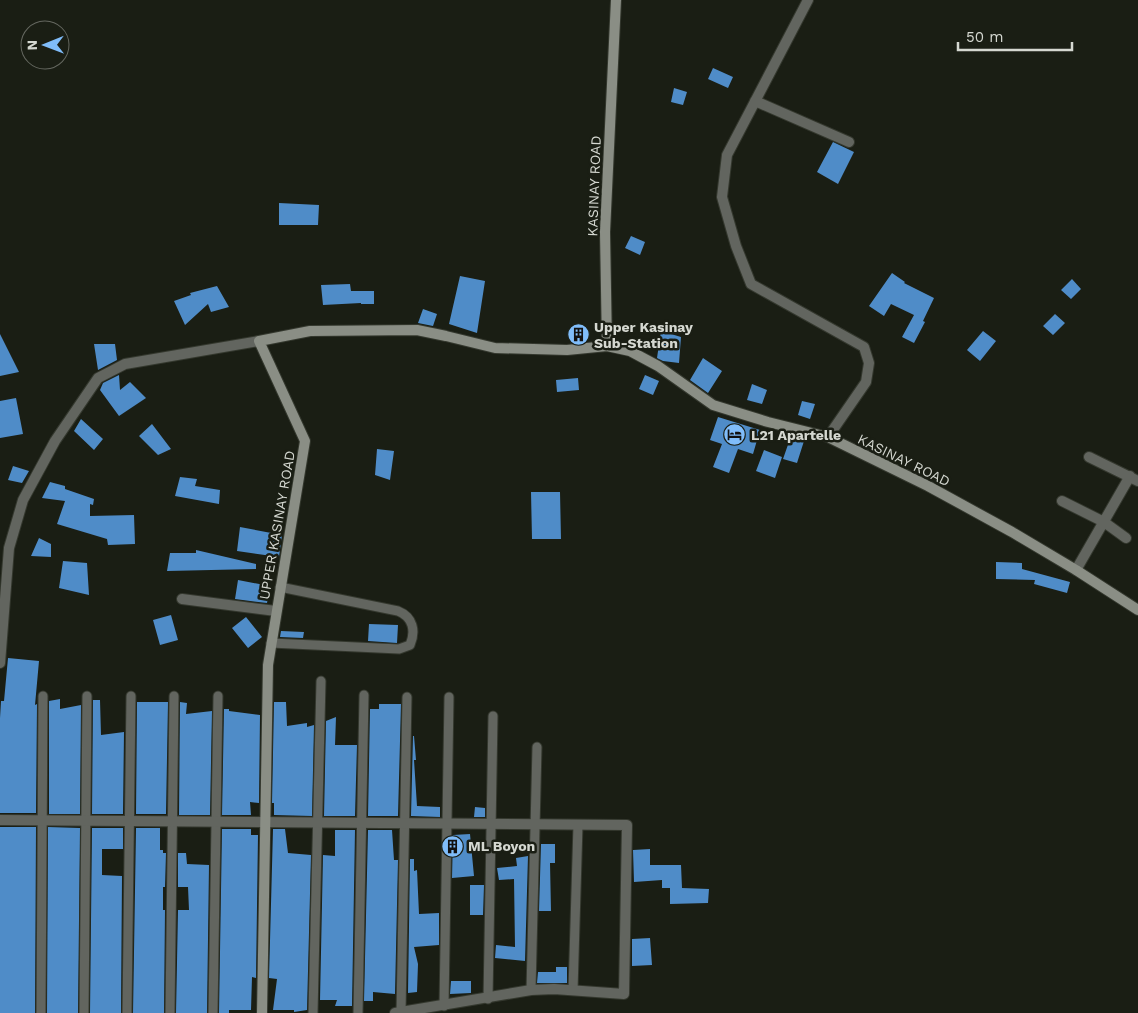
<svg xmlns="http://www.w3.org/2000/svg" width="1138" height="1013" font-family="'Work Sans',sans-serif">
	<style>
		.building { fill: #4f8cc8 }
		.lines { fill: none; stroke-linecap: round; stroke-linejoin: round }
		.lane-casing { stroke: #34382e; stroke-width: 11 }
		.street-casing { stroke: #34382e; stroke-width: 12 }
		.secondary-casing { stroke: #34382e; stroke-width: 12 }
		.lane { stroke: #62655f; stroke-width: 9 }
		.street { stroke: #62655f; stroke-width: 10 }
		.secondary { stroke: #8a8e85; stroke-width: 10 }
		.labels { text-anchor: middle; stroke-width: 5; stroke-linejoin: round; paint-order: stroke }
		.street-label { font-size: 14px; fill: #d5d8d1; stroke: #1a1e14 }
		.poi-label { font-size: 14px; font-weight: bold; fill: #d5d8d1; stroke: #1a1e14; text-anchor: start }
	</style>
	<rect width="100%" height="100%" fill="#1a1e14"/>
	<path class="building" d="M713 68 733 77 728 88 708 79Z
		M674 88 687 92 683 105 671 102Z
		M833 142 854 152 838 184 817 172Z
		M279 203 319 205 318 225H279Z
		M631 236 645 242 640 255 625 248Z
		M892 273 905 282 904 283 934 298 923 321 925 322 914 343 902 337 914 315 891 304 884 316 869 306Z
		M460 276 485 281 477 333 449 324Z
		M1072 279 1081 289 1071 299 1061 290Z
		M350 284 351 291H374V304H361V303L323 305 321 285Z
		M217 286 229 307 211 312 208 304 185 325 174 301 191 295 190 293Z
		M423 309 437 314 433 326 418 323Z
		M1055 314 1065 323 1053 335 1043 326Z
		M661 331 681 337 679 363 663 361 657 358Z
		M983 331 996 341 980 361 967 350Z
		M0 334 19 372 0 376Z
		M94 344H115L117 360 98 370Z
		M703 358 722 371 708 393 690 380Z
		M119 375 120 390 130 382 146 398 119 416 100 390 103 383Z
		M645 375 659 381 653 395 639 389Z
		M578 378 579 390 557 392 556 380Z
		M752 384 767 390 762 404 747 400Z
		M16 398 23 434 0 438V401Z
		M802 401 815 404 810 419 798 415Z
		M718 417 760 430 753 454 738 449 729 473 713 467 722 444 710 440Z
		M81 419 103 439 94 450 74 431Z
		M152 424 171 449 158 455 139 436Z
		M791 436 804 441 797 463 783 459Z
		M377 449 394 451 390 480 375 475Z
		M764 450 782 457 775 478 756 471Z
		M13 466 29 471 22 483 8 480Z
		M180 477 197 479 195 486 220 490 219 504 175 496Z
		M50 482 65 486V489L94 499 93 505 90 504V516L134 515 135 544 108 545 107 539 57 524 65 501 42 498Z
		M531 492H560L561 539H532Z
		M240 527 282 535 279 557 237 551Z
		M39 538 51 544V557L31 556Z
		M196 550 256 564V569L167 571 170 553H196Z
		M63 561 87 563 89 595 59 588Z
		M996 562 1022 563V569L1070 582 1067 593 1034 584 1035 580 996 579Z
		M238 580 270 586 267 603 235 599Z
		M171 615 178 640 160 645 153 620Z
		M246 617 262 637 248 648 232 628Z
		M369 624 398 625 397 643 368 641Z
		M281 631 304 632 303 638 280 637Z
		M8 658 39 661 35 705 37 704 36 813H0V718L1 701H4Z
		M60 699V709L81 705 80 814H49V701Z
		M93 700H100L101 735 124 732 123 814H92Z
		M137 702H168L166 814H136Z
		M180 702 187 703 186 714 212 711 210 815H179Z
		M274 702H286L287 726 307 723V727L314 725 312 816 274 815V803H272Z
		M379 704H401L398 816H368L370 709H379Z
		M224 709H229V711L260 715 259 803 250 802 251 815H222Z
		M336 717 335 745H357L355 816H324L326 721Z
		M413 736H414L416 760H414L417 806 440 807V817L411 816Z
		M475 807 485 808V817H474Z
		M0 827H36L35 1013H0Z
		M48 827 80 828 78 1013H47Z
		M92 828H123V849H102V875L122 876 121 1013H90Z
		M136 828H160V850H163V853H166L165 887H163V910H165L164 1013H133Z
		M222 829H251V835H258L256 978 252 977 251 1010H229V1013H219Z
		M273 829H285L288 853 311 855 307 1010 294 1012V1010H273L277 979 269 978Z
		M335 830H355L352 1006H335L337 1000H320L323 855 335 856Z
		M368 830H392L394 860H398L395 994 373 992V1001H364Z
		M470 834 474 876 452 878 453 835Z
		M541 844H555V863H550L551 911H539Z
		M650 849V865H681L682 888 709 889 708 903 670 904V888H662V880L634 882 633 850Z
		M178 853H186L187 864 209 865 207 1013H176L178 910H189L188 887H178Z
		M528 856 525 961 495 958 496 945 515 947 514 879 499 880 497 868 517 866 516 858Z
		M410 859H414V871L417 870 419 914 439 913V945L414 947 418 964 417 992 408 993Z
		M470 885H484L483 915H470Z
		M650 938 652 965 632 966V939Z
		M556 967H567V983H537L538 972H556Z
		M451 981H471V993L450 994Z"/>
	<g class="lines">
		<defs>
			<path id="lane" d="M271 643 399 649 410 645C416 631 413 617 398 611L280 587
				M531 990 537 747
				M573 990 578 825
				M488 999 493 716
				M444 1006 449 697
				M401 1012 407 697
				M41 1013 43 696
				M84 1013 87 696
				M127 1013 131 696
				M170 1013 174 696
				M213 1013 218 696
				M313 1013 321 681
				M358 1013 364 695"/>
			<path id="street" d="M808 0 727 155 722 197 736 246 751 284 864 347 869 363 866 382 828 437
				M755 101 849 142
				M1089 457 1138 481
				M1062 501 1104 522 1126 538
				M1076 570 1130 476
				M182 599 276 611
				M0 663 9 548 23 500 55 441 98 378 125 364 259 341
				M0 820 627 825 624 994 554 989 531 990 395 1013"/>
			<path id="secondary" d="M607 346 605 232 616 0
				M262 1013 268 665 305 441 259 341 310 331 417 330 446 336 495 348 567 350 607 346 630 351 658 366 713 405 768 422 828 437 928 486 1012 532 1076 570 1138 610"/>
		</defs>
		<use href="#lane" class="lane-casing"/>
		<use href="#street" class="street-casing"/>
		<use href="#secondary" class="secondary-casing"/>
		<use href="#lane" class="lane"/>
		<use href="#street" class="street"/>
		<use href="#secondary" class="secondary"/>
	</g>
	<defs>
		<symbol id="building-disc" viewBox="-11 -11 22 22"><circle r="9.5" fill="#80bdfa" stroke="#1a1e14"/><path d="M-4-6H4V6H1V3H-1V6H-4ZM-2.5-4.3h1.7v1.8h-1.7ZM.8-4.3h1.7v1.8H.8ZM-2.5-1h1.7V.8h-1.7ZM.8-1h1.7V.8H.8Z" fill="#111"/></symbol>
		<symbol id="hotel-disc" viewBox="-11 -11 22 22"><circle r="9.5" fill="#80bdfa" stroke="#1a1e14"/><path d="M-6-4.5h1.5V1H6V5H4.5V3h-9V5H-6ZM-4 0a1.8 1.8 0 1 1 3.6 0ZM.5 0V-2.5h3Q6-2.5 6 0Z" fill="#111"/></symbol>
	</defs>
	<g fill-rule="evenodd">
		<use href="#building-disc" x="566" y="322" width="25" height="25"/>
		<use href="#hotel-disc" x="722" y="422" width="25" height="25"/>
		<use href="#building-disc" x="440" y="834" width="25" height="25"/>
	</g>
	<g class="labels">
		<g class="street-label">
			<text transform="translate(594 186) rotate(-88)" y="5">KASINAY ROAD</text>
			<text transform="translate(904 460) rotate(26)" y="5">KASINAY ROAD</text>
			<text transform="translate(277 525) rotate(-80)" y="5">UPPER KASINAY ROAD</text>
		</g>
		<g class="poi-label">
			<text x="594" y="332">Upper Kasinay<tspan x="594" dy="16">Sub-Station</tspan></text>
			<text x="751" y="440">L21 Apartelle</text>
			<text x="468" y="851">ML Boyon</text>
		</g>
	</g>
	<g transform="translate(45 45) rotate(269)"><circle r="24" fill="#1a1e14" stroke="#656860"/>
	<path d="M0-4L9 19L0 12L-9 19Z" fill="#80bdfa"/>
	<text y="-8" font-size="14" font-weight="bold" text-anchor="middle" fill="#d5d8d1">N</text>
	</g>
	<path d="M958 42v8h114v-8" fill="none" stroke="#d5d8d1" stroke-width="2.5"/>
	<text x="966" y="42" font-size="15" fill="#d5d8d1" stroke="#1a1e14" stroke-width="4" paint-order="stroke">50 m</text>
</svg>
